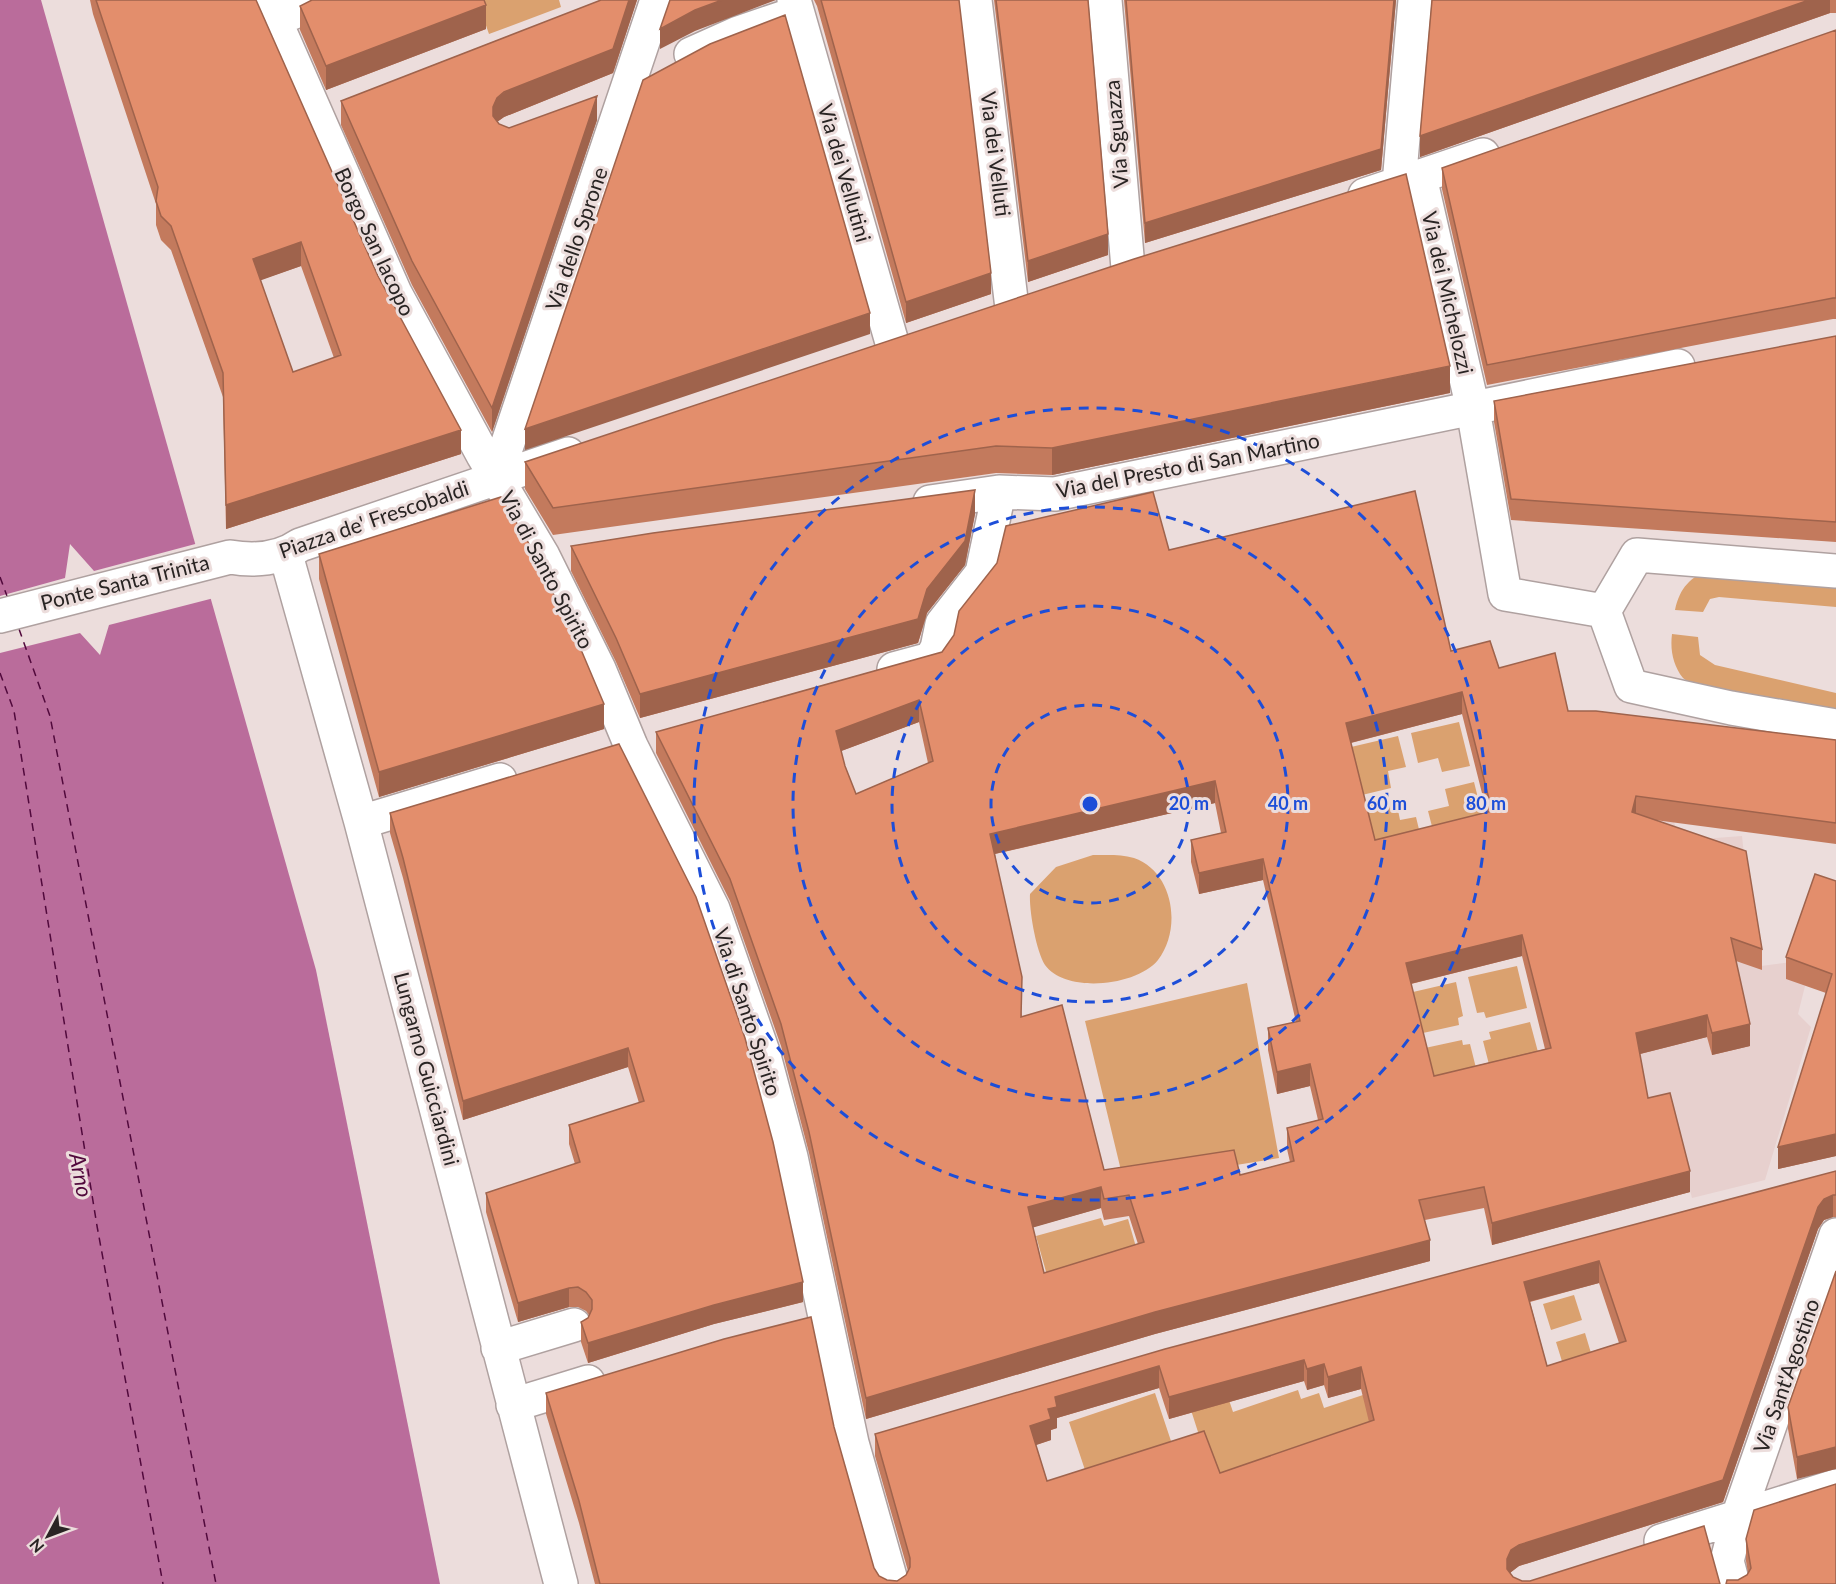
<svg xmlns="http://www.w3.org/2000/svg" width="1836" height="1584" font-family="Lato,sans-serif">
	<style>
		.built { fill: #e7d0ce }
		.green { fill: #daa16f }
		.water { fill: #ba6c9b }
		.pier { fill: #ecdddc }
		.lines { fill: none; stroke-linecap: round; stroke-linejoin: round }
		.ferry { stroke: #51093c; stroke-width: 1.5; stroke-dasharray: 8 6; stroke-linecap: butt }
		.minor-casing { stroke: #afa1a0; stroke-width: 36 }
		.minor { stroke: #fff; stroke-width: 33 }
		.wall { fill: #c37a5d; fill-rule: evenodd }
		.shaded-wall { fill: #9f634c }
		.building { fill: #e38e6c; stroke: #9f634c; stroke-width: 1.5; fill-rule: evenodd }
		.ring { fill: none; stroke: #1d4ed8; stroke-width: 3; stroke-dasharray: 10 8 }
		.labels { text-anchor: middle; stroke-width: 6; stroke-linejoin: round; paint-order: stroke }
		.street-label { font-size: 21px; fill: #292423; stroke: #ecdddc }
		.water-label { font-size: 22px; font-style: italic; fill: #51093c; stroke: #ecdddc }
		.centre { fill: #1d4ed8; stroke: #ecdddc; stroke-width: 3 }
		.ring-label { font-size: 18px; text-anchor: middle; font-weight: bold; fill: #1d4ed8; stroke: #ecdddc; stroke-width: 6; stroke-linejoin: round; paint-order: stroke }
	</style>
	<rect width="100%" height="100%" fill="#ecdddc"/>
	<path class="built" d="M1642 785 1671 815 1677 830 1687 831 1688 840 1742 836 1750 910 1761 966 1792 962 1805 986 1798 1014 1811 1027 1765 1180 1692 1198 1670 1115 1648 1119 1636 1055Z"/>
	<path class="green" d="M477 0H559L561 7 489 34Z
		M1711 568 1836 581V607L1719 597 1710 599 1703 612 1675 610C1680 587 1690 578 1711 568Z
		M1672 634 1698 637 1700 655 1715 665 1836 693V720C1812 715 1695 691 1683 678 1673 665 1670 650 1672 634Z
		M1459 722 1470 766 1442 772 1438 758 1418 763 1411 733Z
		M1398 736 1406 767 1388 771 1391 788 1362 795 1351 747Z
		M1474 782 1486 830 1436 842 1428 811 1449 806 1445 789Z
		M1396 800 1400 820 1416 817 1423 846 1378 857 1366 806Z
		M1093 855C1107 855 1121 854 1134 858 1174 872 1182 929 1158 960 1137 986 1066 994 1045 965 1036 951 1029 910 1030 894L1056 867Z
		M1517 966 1527 1008 1486 1018 1484 1012 1477 1013 1468 977Z
		M1456 982 1463 1016 1458 1018 1459 1025 1423 1033 1413 992Z
		M1247 983 1279 1158 1124 1183 1085 1021Z
		M1530 1022 1542 1067 1493 1080 1483 1041 1491 1039 1489 1032Z
		M1462 1040 1463 1045 1470 1044 1480 1084 1436 1095 1425 1048Z
		M1101 1218 1104 1226 1128 1219 1140 1261 1050 1286 1036 1236Z
		M1574 1295 1582 1320 1551 1330 1543 1304Z
		M1585 1333 1594 1363 1565 1371 1556 1342Z
		M1298 1390 1301 1399 1319 1393 1324 1408 1375 1391 1414 1418 1190 1502 1206 1457 1190 1407 1227 1394 1233 1412Z
		M1155 1393 1175 1453 1089 1482 1069 1422Z"/>
	<path class="water" d="M0 0H41L316 970 440 1584H0Z"/>
	<path class="pier" d="M199 543 214 598 109 625 100 655 80 633 0 653V596L65 578 70 544 94 571Z"/>
	<g class="lines">
		<path class="ferry" d="M0 577 7 596
			M19 629 50 716 216 1584
			M0 673 14 711 97 1226 163 1584"/>
		<defs>
			<path id="minor" d="M266 0 395 293 483 455 543 556 599 669 631 746 713 909 763 1052 791 1157 852 1443 892 1584
				M794 0 893 346
				M975 0 1012 308
				M1105 0 1128 268
				M275 20 323 0
				M691 54 738 33 788 16
				M1420 177 1473 409 1505 594 1604 611
				M1399 184 1415 0
				M1365 195 1483 155
				M496 478 657 0
				M930 502 999 492 1055 494 1678 366
				M286 555 361 822 561 1584
				M1836 571 1637 555 1604 611 1631 686 1731 708 1836 726
				M0 616 230 557C254 561 280 559 300 545L568 454
				M894 669 931 659 937 648 942 624 982 573 999 492
				M361 822 500 780
				M498 1348 574 1325
				M513 1405 588 1382
				M1661 1541 1836 1486
				M1733 1584 1727 1561 1738 1517 1836 1235"/>
		</defs>
		<use href="#minor" class="minor-casing"/>
		<use href="#minor" class="minor"/>
	</g>
	<path class="wall" d="M90 0H256L378 276 461 454 226 529 223 397 171 250 161 240 156 225V204L93 14ZM301 266 334 358 293 372 260 280Z
		M601 0H637L613 73 504 117 497 122 499 124 509 128 597 120 492 432 412 285 341 125V101Z
		M814 0H959L991 294 906 323 817 6Z
		M994 0H1088L1108 255 1028 282Z
		M1124 0H1396L1381 170 1145 243Z
		M1432 0H1836V13H1830L1420 157Z
		M300 6 486 29 326 90 300 30Z
		M1836 30V319H1833L1487 385 1442 189V168Z
		M1836 336V542L1511 520 1494 422V401Z
		M1450 393 1052 475 996 473 553 535 525 489V462Z
		M975 514 965 565 927 613 918 643 640 718 616 662 571 571V546Z
		M1169 550 1451 651 1499 668 1568 711 1836 740V844L1655 820 1762 949V970L1736 961 1750 1046 1712 1055 1707 1037 1640 1054 1648 1098 1690 1192 1492 1245 1484 1208 1425 1220 1430 1261 1155 1334 866 1419 809 1153 781 1046 730 901 656 753V732L942 652ZM1462 714 1487 813 1375 840 1351 743ZM919 722 928 763 856 794 845 766 841 751ZM1215 803 1221 833 1191 840V862L1199 894 1263 880 1296 1022 1268 1028V1050L1277 1094 1310 1086 1318 1120 1287 1128V1149L1290 1162 1240 1175 1104 1170 1022 1017 995 854ZM1522 956 1545 1049 1434 1076 1411 984ZM1101 1208 1104 1220 1129 1216 1138 1244 1044 1273 1033 1227Z
		M319 554 604 729 379 797 319 579Z
		M619 744 803 1302 714 1324 588 1363 581 1342V1322L588 1318 589 1315 586 1311 578 1307H569L518 1322 486 1212V1193L575 1164 569 1144V1125L639 1103 628 1067 463 1120 403 878 390 833V813Z
		M1836 881V1156L1778 1169 1826 993 1786 979V957Z
		M1836 1171V1217H1833L1824 1220 1818 1229 1723 1502 1519 1566 1510 1573 1513 1577 1522 1581 1720 1584H595L579 1523 546 1414V1393L834 1427 874 1568 879 1576 887 1580 897 1581 906 1575 908 1571 875 1456V1434ZM1599 1283 1619 1343 1547 1366 1530 1302ZM1304 1381 1307 1390 1324 1385 1328 1398 1361 1389 1369 1422 1220 1473 1047 1481 1036 1445 1051 1440V1430L1057 1428V1418L1159 1388 1169 1419Z
		M1836 1271 1797 1479 1788 1429V1407Z
		M1746 1539 1836 1584 1738 1580 1747 1575 1748 1573 1746 1561Z"/>
	<path class="shaded-wall" d="M629 0H637L613 73 504 117 497 122 493 131V107L497 98Z
		M722 0H776L695 31 660 49V29L695 10Z
		M1394 0H1396L1381 170 1145 243V223Z
		M1809 0H1830V13L1420 157V136Z
		M486 5V29L326 90V66Z
		M597 96V120L492 432V408Z
		M1108 234V255L1028 282V261Z
		M301 242V266L253 283V259Z
		M991 273V294L906 323V302Z
		M870 313V334L525 450V429Z
		M1450 366V393L1052 475V448Z
		M461 430V454L226 529V505Z
		M975 490V514L965 565 927 613 918 643 640 718V694L927 589Z
		M1462 692V714L1346 744V723Z
		M919 700V722L836 753V731Z
		M604 704V729L379 797V772Z
		M1215 781V803L990 855V834Z
		M1636 796V818L1632 812Z
		M1263 859V880L1199 894V873Z
		M1522 935V956L1406 985V963Z
		M1707 1015V1037L1636 1055V1033Z
		M1750 1024V1046L1712 1055V1033Z
		M628 1048V1067L463 1120V1101Z
		M1310 1064V1086L1277 1094V1072Z
		M1836 1134V1156L1778 1169V1147Z
		M1690 1171V1192L1492 1245V1223Z
		M1101 1187V1208L1028 1229V1207Z
		M1833 1195V1217L1824 1220 1818 1229 1723 1502 1519 1566 1511 1572 1507 1581V1559L1511 1550 1818 1207 1824 1199Z
		M1430 1240V1261L1155 1334 866 1419V1398L1155 1312Z
		M1599 1261V1283L1524 1303V1282Z
		M803 1282V1302L714 1324 588 1363V1343L714 1305Z
		M569 1288V1307L518 1322V1303Z
		M1304 1360V1381L1169 1419V1397Z
		M1324 1364V1385L1307 1390V1369Z
		M1159 1366V1388L1057 1418V1428L1051 1430V1440L1030 1447V1426L1048 1409 1055 1397Z
		M1361 1367V1389L1328 1398V1377Z
		M1836 1447V1469L1797 1479V1457Z"/>
	<path class="building" d="M96 0H256L378 276 461 430 226 505 223 373 171 226 161 216 156 201 158 187ZM301 242 341 355 293 372 253 259Z
		M312 0H484L486 5 326 66 300 6Z
		M601 0H629L613 49 504 92 497 98 493 107V116L499 124 509 128 597 96 492 408 412 261 341 101Z
		M670 0H722L695 10 660 29Z
		M821 0H959L991 273 906 302Z
		M996 0H1088L1108 234 1028 261Z
		M1126 0H1394L1381 149 1145 223Z
		M1432 0H1809L1420 136Z
		M785 15 870 313 525 429 643 80 710 44Z
		M1836 30V298H1833L1487 365 1442 168Z
		M1406 174 1450 366 1052 448 996 446 553 508 525 462 1134 259Z
		M1836 336V522L1511 499 1494 401Z
		M975 490 965 541 927 589 918 619 640 694 616 638 571 546 653 533Z
		M1415 491 1451 651 1490 641 1499 668 1555 653 1568 711H1596L1836 740V823L1636 796 1632 812 1746 851 1762 949 1731 938 1750 1024 1712 1033 1707 1015 1636 1033 1648 1098 1670 1093 1690 1171 1492 1223 1484 1187 1419 1200 1430 1240 1155 1312 866 1398 809 1132 781 1024 730 879 656 732 942 652 954 635 959 611 997 563 1006 526 1153 492 1169 550ZM1462 692 1492 811 1375 840 1346 723ZM919 700 933 761 856 794 845 766 836 731ZM1215 781 1226 832 1191 840 1199 873 1263 859 1300 1021 1268 1028 1277 1072 1310 1064 1323 1119 1287 1128 1294 1161 1240 1175 1234 1150 1104 1170 1062 1005 1021 1017 1022 977 990 834ZM1522 935 1551 1048 1434 1076 1406 963ZM1101 1187 1104 1199 1129 1195 1144 1242 1044 1273 1028 1207Z
		M501 497 527 540 582 652 604 704 379 772 319 554Z
		M619 744 696 897 745 1038 773 1142 803 1282 714 1305 588 1343 581 1322 588 1318 592 1309V1300L586 1292 578 1287 569 1288 518 1303 486 1193 580 1162 569 1125 644 1101 628 1048 463 1101 403 858 390 813Z
		M1815 874 1836 881V1134L1778 1147 1832 974 1786 957Z
		M1836 1171V1195H1833L1824 1199 1818 1207 1723 1480 1519 1545 1511 1550 1507 1559V1569L1513 1577 1522 1581H1530L1704 1526 1720 1584H600L579 1501 546 1393 724 1339 811 1317 834 1427 874 1568 879 1576 887 1580 897 1581 906 1575 910 1567V1558L875 1434 1165 1349ZM1599 1261 1626 1341 1547 1366 1524 1282ZM1304 1360 1307 1369 1324 1364 1328 1377 1361 1367 1374 1420 1220 1473 1204 1431 1047 1481 1030 1426 1051 1419 1048 1409 1057 1407 1055 1397 1159 1366 1169 1397Z
		M1836 1271V1447L1797 1457 1788 1407Z
		M1836 1484V1584H1726L1727 1580H1738L1747 1575 1751 1568 1746 1539 1754 1510Z"/>
	<g class="ring">
		<circle cx="1090" cy="804" r="99"/>
		<circle cx="1090" cy="804" r="198"/>
		<circle cx="1090" cy="804" r="297"/>
		<circle cx="1090" cy="804" r="396"/>
	</g>
	<g class="labels">
		<g class="street-label">
			<text transform="translate(1117 134) rotate(-95)" y="7">Via Sguazza</text>
			<text transform="translate(995 154) rotate(83)" y="7">Via dei Velluti</text>
			<text transform="translate(844 173) rotate(74)" y="7">Via dei Vellutini</text>
			<text transform="translate(577 239) rotate(-71)" y="7">Via dello Sprone</text>
			<text transform="translate(374 242) rotate(65)" y="7">Borgo San Iacopo</text>
			<text transform="translate(1447 293) rotate(77)" y="7">Via dei Michelozzi</text>
			<text transform="translate(1188 466) rotate(-11)" y="7">Via del Presto di San Martino</text>
			<text transform="translate(374 520) rotate(-19)" y="7">Piazza de' Frescobaldi</text>
			<text transform="translate(546 570) rotate(62)" y="7">Via di Santo Spirito</text>
			<text transform="translate(125 583) rotate(-14)" y="7">Ponte Santa Trinita</text>
			<text transform="translate(747 1012) rotate(72)" y="7">Via di Santo Spirito</text>
			<text transform="translate(426 1069) rotate(75)" y="7">Lungarno Guicciardini</text>
			<text transform="translate(1787 1376) rotate(-71)" y="7">Via Sant'Agostino</text>
		</g>
		<g class="water-label">
			<text transform="translate(81 1175) rotate(79)" y="8">Arno</text>
		</g>
	</g>
	<circle cx="1090" cy="804" r="9" class="centre"/>
	<g class="ring-label">
		<text x="1189" y="810">20 m</text>
		<text x="1288" y="810">40 m</text>
		<text x="1387" y="810">60 m</text>
		<text x="1486" y="810">80 m</text>
	</g>
	<g transform="translate(48 1536) rotate(229)" stroke="#ecdddc" stroke-width="4.5" paint-order="stroke">
	<path d="M0-4.5L10 22L0 15L-10 22Z" fill="#292423"/>
	<text y="-9" font-size="16" font-weight="bold" text-anchor="middle" fill="#292423">N</text>
	</g>
</svg>
